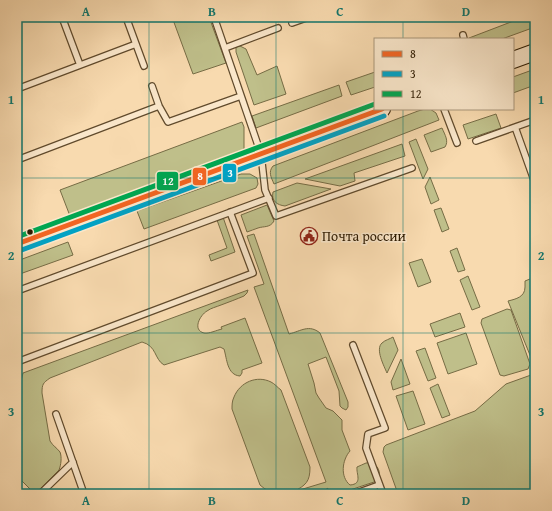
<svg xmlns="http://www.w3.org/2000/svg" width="552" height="511" font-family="'Gentium Book Plus',serif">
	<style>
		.green { fill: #bfbf8a; stroke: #766c45 }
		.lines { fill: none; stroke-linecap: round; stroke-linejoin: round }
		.service-casing { stroke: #604a2c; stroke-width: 8 }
		.secondary-casing { stroke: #2d1a00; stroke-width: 18 }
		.service { stroke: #fae7cb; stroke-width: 5.5 }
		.secondary { stroke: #fae7cb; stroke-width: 16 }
		.bus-1-casing { stroke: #fae7cb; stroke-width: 8 }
		.bus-2-casing { stroke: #fae7cb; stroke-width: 8 }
		.bus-3-casing { stroke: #fae7cb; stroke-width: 8 }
		.bus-1 { stroke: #f26522; stroke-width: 5 }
		.bus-2 { stroke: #02a2c4; stroke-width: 5 }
		.bus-3 { stroke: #00a651; stroke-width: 5 }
		.grid { fill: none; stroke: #0f766e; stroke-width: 1; stroke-opacity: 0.55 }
		.bus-dot { fill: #2d1a00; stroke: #fae7cb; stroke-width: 1.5 }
		.labels { text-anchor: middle; stroke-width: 3; stroke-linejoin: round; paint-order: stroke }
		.poi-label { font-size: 14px; fill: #2d1a00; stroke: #fae7cb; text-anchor: start }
		.line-badge { stroke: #fae7cb; stroke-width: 1.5 }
		.badge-label { font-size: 11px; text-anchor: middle; font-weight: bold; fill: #fff }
		.neatline { fill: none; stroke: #0f766e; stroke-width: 1.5 }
		.grid-label { font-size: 13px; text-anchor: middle; font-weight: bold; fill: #0f766e }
	</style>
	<rect width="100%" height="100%" fill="#f8daaf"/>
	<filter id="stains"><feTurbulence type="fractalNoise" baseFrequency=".005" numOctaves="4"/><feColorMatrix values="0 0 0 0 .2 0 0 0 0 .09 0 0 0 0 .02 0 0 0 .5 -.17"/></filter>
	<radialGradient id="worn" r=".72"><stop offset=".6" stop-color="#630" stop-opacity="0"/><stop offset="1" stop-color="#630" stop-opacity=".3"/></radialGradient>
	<path class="green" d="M172 17H209L226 63 193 74Z
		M524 17H535V27L502 39H469V38Z
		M240 46 246 49 257 75 277 66 286 94 254 105 236 52V47Z
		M535 69V85L513 93V77Z
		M375 72V87L351 95 346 82Z
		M339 85 342 96 256 128 252 116Z
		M430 109 436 113 439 120 274 184C271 177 268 172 273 166L418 111 425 109Z
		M496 114 501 128 468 139 463 125Z
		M242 122 244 127V151L235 156 70 216 60 190Z
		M442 128C445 135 449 141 445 147L431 152 424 135Z
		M416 139 428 169 423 179 409 142Z
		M402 144 405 156 354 173 355 181 340 186 305 179Z
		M241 174H250L257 178 258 184 256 188 144 229 137 211Z
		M430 177 439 200 431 204 425 187Z
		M297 183 331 189 285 206C277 205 271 201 273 192Z
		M267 205 274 221C270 228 264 226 258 228 254 229 251 231 247 232L241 215Z
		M441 208 449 229 442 232 434 210Z
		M223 217 235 252 211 261 209 255 227 248 217 220Z
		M254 234 289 334C301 331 309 324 320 333L348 402V407L346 410 342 408 340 406 339 391 326 357 308 364 314 383 316 393 319 398 326 408 333 411 342 420V430L350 451C342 460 340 477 350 485 363 484 356 474 357 467 360 466 363 464 366 463 377 461 383 473 377 481L338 494H334L327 488V494H278L265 489 260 485 232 409C232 405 232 401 234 397 240 382 257 375 271 382 275 384 277 387 281 390L310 467C310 482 306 485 293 492L326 482 254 287 264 284 247 236Z
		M68 242 73 255 17 275V261Z
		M457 248 465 270 458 272 450 251Z
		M422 259 431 282 418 287 409 263Z
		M468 276 480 307 472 310 460 280Z
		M535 277V494H398L383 452 384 447 386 445 475 411 506 384 531 375 534 365 508 301C516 299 525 297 525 287 525 285 525 283 525 281Z
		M248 290 247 293 244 296C237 299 229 302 221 305 216 307 211 308 207 311 200 315 192 330 204 333 209 334 217 330 222 329L221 327 245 318 262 363 242 370V373L240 376C227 375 227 359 224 349L220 347 164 365C154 359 157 346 142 342L50 378C43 383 42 384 42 393L50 441C53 446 57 448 60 452 62 457 61 465 59 470L35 494 17 476V397L23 373Z
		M507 309 511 310 530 364 528 369 504 376 500 375 481 323 482 319Z
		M460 313 465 327 435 337 430 324Z
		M466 333 477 364 448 374 437 343Z
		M393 337 398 350 387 373C384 366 375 349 382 343 385 340 390 339 393 337Z
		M425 348 436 378 428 381 416 351Z
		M401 359 410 384 393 390 391 382Z
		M438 384 450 415 442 418 430 388Z
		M413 391 425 424 408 430 396 396Z"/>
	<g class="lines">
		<defs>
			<path id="service" d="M62 17 80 65
				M126 17 144 66
				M214 17 261 154 265 190 276 216 412 168
				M292 23 309 17
				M463 35 464 39
				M225 48 278 28
				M152 86 159 106 168 122 241 96
				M17 89 136 44
				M444 109 457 143
				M515 127 535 183
				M476 141 535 120
				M17 160 159 106
				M17 291 269 198
				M353 345 385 428 368 434 366 448 383 494
				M17 353 19 361 17 369
				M17 362 253 273 230 212
				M56 414 84 494
				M40 494 73 462
				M354 494 379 485"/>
			<path id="secondary" d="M513 60 535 52
				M17 244 382 109"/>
		</defs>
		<use href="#service" class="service-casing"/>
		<use href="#secondary" class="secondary-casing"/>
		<use href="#service" class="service"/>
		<use href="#secondary" class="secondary"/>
		<defs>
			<path id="bus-1" d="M17 244 382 109"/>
			<path id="bus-2" d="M19 251 384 116"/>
			<path id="bus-3" d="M17 237 375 104"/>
		</defs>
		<use href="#bus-1" class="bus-1-casing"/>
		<use href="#bus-2" class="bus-2-casing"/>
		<use href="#bus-3" class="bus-3-casing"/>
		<use href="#bus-1" class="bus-1"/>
		<use href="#bus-2" class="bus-2"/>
		<use href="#bus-3" class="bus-3"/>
	</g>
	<path class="grid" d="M149 17V494M276 17V494M403 17V39M403 109V494M17 178H535M17 333H535"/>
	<defs>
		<symbol id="civic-ring" viewBox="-11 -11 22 22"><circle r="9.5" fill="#fae7cb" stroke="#8f2418" stroke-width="1.5"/><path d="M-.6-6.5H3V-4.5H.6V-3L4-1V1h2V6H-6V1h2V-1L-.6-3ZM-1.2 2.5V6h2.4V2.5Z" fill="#8f2418"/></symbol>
	</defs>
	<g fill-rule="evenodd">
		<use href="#civic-ring" x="299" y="226" width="20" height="20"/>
	</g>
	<circle class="bus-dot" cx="30" cy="232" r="3.5"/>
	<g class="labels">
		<g class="poi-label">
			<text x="322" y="241">Почта россии</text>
		</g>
	</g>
	<g class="line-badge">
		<rect x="222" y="163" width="15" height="20" rx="4" fill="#02a2c4"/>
		<rect x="192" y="167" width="15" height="19" rx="4" fill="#f26522"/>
		<rect x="156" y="171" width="23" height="20" rx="4" fill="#00a651"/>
	</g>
	<g class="badge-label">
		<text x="230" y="177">3</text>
		<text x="200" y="180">8</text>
		<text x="168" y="185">12</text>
	</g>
	<rect width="552" height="511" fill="none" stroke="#f8daaf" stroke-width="44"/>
	<rect x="374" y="38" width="140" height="72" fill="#fae7cb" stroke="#a8957a"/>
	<rect x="382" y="51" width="20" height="6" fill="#f26522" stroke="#a8957a"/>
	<text x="410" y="58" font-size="12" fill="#2d1a00">8</text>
	<rect x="382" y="71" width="20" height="6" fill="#02a2c4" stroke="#a8957a"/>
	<text x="410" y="78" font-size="12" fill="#2d1a00">3</text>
	<rect x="382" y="91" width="20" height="6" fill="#00a651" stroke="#a8957a"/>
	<text x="410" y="98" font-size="12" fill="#2d1a00">12</text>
	<rect x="22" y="22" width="508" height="467" class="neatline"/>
	<g class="grid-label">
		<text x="86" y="16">A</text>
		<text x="212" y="16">B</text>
		<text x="340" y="16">C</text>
		<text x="466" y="16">D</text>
		<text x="11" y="104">1</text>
		<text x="541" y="104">1</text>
		<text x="11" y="260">2</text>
		<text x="541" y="260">2</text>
		<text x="11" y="416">3</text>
		<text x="541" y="416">3</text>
		<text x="86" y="505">A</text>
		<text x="212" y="505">B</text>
		<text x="340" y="505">C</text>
		<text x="466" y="505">D</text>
	</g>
	<rect width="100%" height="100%" filter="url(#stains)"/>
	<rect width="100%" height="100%" fill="url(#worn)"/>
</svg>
